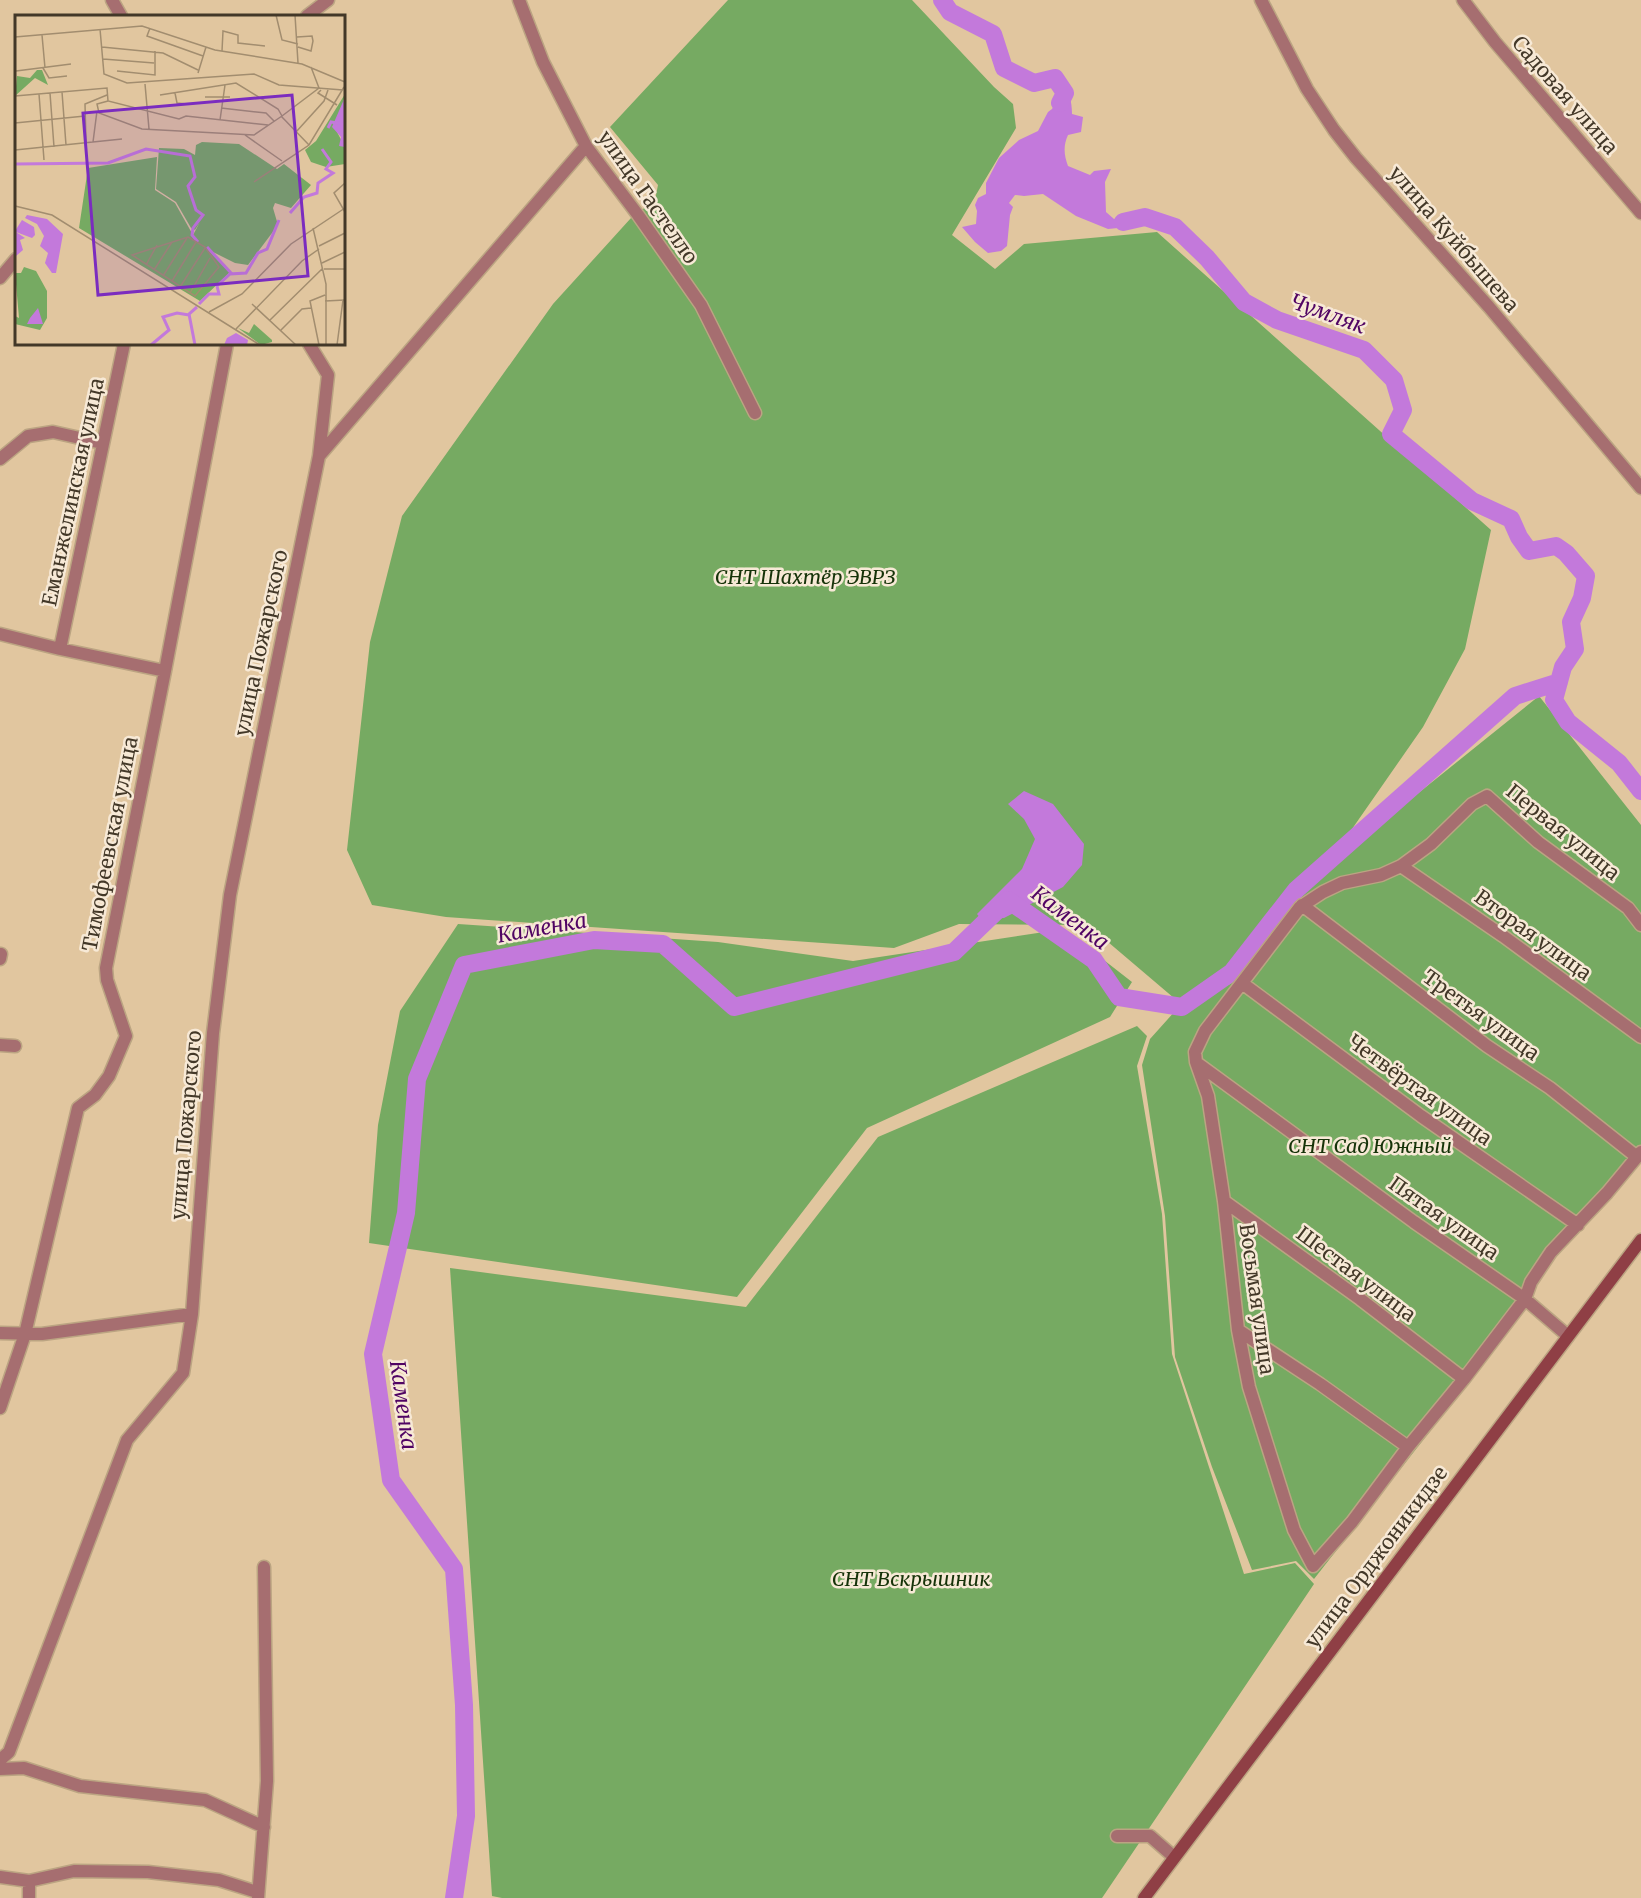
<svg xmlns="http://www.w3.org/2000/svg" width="1641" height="1898" font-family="Merriweather,serif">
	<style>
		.green { fill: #76aa62 }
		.water { fill: #c379db }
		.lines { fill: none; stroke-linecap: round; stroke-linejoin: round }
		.river { stroke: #c379db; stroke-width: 18 }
		.minor-casing { stroke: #bba482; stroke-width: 15 }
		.secondary-casing { stroke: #bba482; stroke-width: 15 }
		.minor { stroke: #a66e70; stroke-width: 12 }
		.secondary { stroke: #8f3f45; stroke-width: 12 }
		.labels { text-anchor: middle; stroke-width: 5; stroke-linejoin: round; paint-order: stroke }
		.street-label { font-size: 20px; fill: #433828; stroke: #f7e9d6 }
		.park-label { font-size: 20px; font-style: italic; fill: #163309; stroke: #f7e9d6 }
		.water-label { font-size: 21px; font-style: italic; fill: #500463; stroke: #f7e9d6 }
		.inset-river { fill: none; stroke: #c379db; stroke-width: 3 }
		.inset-road { fill: none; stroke: #a28d6f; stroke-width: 1.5 }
		.view { fill: #7b2cbf; fill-opacity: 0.15; stroke: #7b2cbf; stroke-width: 3 }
		.inset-edge { fill: none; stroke: #433828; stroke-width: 3 }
	</style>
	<rect width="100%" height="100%" fill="#e1c69f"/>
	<path class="green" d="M728 0H912L994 87 1013 104 1016 128 952 235 995 269 1024 244 1157 232 1491 530 1465 649 1423 727 1352 829 1231 981 1181 1004 1088 925 959 924 894 948 446 917 372 905 347 850 370 642 402 516 553 304 631 218 655 200 658 185 610 127Z
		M1539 696 1641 825V1155L1534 1283 1537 1287 1442 1416 1314 1579 1296 1561 1252 1570 1212 1467 1175 1357 1165 1216 1142 1065 1150 1039 1176 1010 1232 983 1319 873Z
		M458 924 718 942 853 961 1064 929 1132 982 1110 1017 867 1128 737 1297 369 1243 378 1125 400 1011Z
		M1137 1026 1147 1036 1137 1066 1162 1214 1172 1354 1244 1574 1295 1563 1314 1584 1102 1898H502L492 1896 450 1268 746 1307 878 1137Z"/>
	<path class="water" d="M1061 81C1069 90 1072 101 1072 114L1083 117 1081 132 1068 135C1063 146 1064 155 1068 166L1090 175 1094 171 1111 169 1105 182 1106 212 1114 219 1135 211H1149L1145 222 1138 226 1108 229 1076 216 1043 194 1024 196 1015 195 1009 203 1013 207 1010 215 1007 246 1001 251 988 253 975 242 962 227 976 224 977 211 975 205 978 198 986 194V183L999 158 1019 140 1038 131 1048 112 1052 109 1061 95 1056 86Z
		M1024 791 1053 804 1084 844 1082 865 1063 887 1004 918 981 919 977 914 1022 869 1035 839 1024 819 1008 804Z"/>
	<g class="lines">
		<path class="river" d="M942 0 950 12 993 34 1004 68 1034 83 1055 78 1065 93 1060 103
			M1123 222 1145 217 1175 227 1207 258 1244 302 1277 320 1364 350 1394 380 1403 410 1391 434 1472 501 1511 519 1519 537 1529 551 1556 546 1566 553 1586 576 1582 598 1571 622 1575 649 1563 667 1554 700 1568 722 1619 763 1641 791
			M454 1898 466 1816 464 1705 454 1569 391 1480 373 1354 406 1213 417 1079 464 965 594 940 663 944 734 1007 954 952 1008 900 1094 960 1119 997 1182 1007 1232 972 1296 890 1515 696 1559 682"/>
		<defs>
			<path id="minor" d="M112 0 121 16
				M519 0 543 62 586 146 638 215 701 305 755 413
				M1261 0 1307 89 1334 130 1356 158 1489 307 1641 488
				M1463 0 1495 42 1641 213
				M307 16 328 0
				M0 278 16 259
				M319 456 586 146
				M0 459 28 436 53 432 102 443
				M0 634 60 649 165 671
				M60 649 124 344
				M1401 866 1503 936 1641 1037
				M1302 905 1487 1046 1550 1088 1637 1157
				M1641 925 1628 908 1538 842 1487 796 1472 804 1431 844 1401 866 1381 875 1342 883 1323 892 1300 907 1205 1031 1195 1052 1196 1062 1208 1096 1224 1201 1238 1330 1249 1387 1294 1530 1313 1566 1352 1522 1408 1447 1464 1379 1525 1299 1531 1282 1551 1252 1607 1193 1641 1152
				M0 959 1 954
				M1242 983 1421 1116 1578 1225
				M0 1045 15 1046
				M1197 1063 1414 1222 1525 1299 1568 1336
				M1224 1201 1360 1299 1464 1379
				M1238 1330 1320 1384 1408 1447
				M0 1333 42 1334 192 1314
				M0 1408 25 1334 78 1108 95 1095 109 1076 126 1036 107 980 106 968 165 671 227 344
				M0 1760 9 1752 127 1440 183 1373 192 1314 213 1033 230 895 319 456 328 375 309 344
				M0 1769 24 1768 80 1786 205 1800 264 1827
				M1117 1836H1150L1174 1857
				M0 1877 29 1881 74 1871 148 1872 219 1880 257 1892
				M29 1881V1898
				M258 1898 267 1781 264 1567"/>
			<path id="secondary" d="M1144 1898 1641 1240"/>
		</defs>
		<use href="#minor" class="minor-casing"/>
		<use href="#secondary" class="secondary-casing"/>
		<use href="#minor" class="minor"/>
		<use href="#secondary" class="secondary"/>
	</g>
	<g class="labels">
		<g class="street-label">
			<text transform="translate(1565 95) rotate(49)" y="7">Садовая улица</text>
			<text transform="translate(648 197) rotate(55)" y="7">улица Гастелло</text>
			<text transform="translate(1454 239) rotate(49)" y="7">улица Куйбышева</text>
			<text transform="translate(73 492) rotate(-78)" y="7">Еманжелинская улица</text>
			<text transform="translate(261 643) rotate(-78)" y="7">улица Пожарского</text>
			<text transform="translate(1563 832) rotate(39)" y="7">Первая улица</text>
			<text transform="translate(110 844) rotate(-79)" y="7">Тимофеевская улица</text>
			<text transform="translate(1533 935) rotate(36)" y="7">Вторая улица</text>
			<text transform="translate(1481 1015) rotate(36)" y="7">Третья улица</text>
			<text transform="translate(1420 1090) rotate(36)" y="7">Четвёртая улица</text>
			<text transform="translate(186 1125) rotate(-85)" y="7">улица Пожарского</text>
			<text transform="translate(1444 1218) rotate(35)" y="7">Пятая улица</text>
			<text transform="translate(1356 1274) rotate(37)" y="7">Шестая улица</text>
			<text transform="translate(1257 1299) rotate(82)" y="7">Восьмая улица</text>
			<text transform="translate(1376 1557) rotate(-53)" y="7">улица Орджоникидзе</text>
		</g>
		<g class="park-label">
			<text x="805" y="584">СНТ Шахтёр ЭВРЗ</text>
			<text x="1370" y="1153">СНТ Сад Южный</text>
			<text x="911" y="1586">СНТ Вскрышник</text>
		</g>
		<g class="water-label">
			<text transform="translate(1328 314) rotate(20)" y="7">Чумляк</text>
			<text transform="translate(1070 918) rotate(37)" y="7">Каменка</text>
			<text transform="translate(542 928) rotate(-10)" y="7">Каменка</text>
			<text transform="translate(403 1405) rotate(82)" y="7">Каменка</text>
		</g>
	</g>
	<g transform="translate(15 15)">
		<rect width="330" height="330" fill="#e1c69f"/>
		<path d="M22 55H27L33 70 20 63 0 81 2 61 15 63ZM330 79 322 117 330 132V149L311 152 296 147 290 135 301 126ZM187 127 224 129 262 154 269 149 296 170 276 193 260 188 258 193 263 210 233 250 220 248 196 236 215 257 185 286 64 213 73 153 142 142 140 175 160 188 178 220 185 207 180 215 176 213 161 187 141 174 144 133 169 134 180 140 181 130ZM9 252 21 256 32 276V303L25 315 0 309V301L4 303 0 258H6ZM239 309 257 325V327L246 330 223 313 234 318Z" fill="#76aa62"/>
		<path d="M330 82V132L324 131 326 122 317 112ZM12 200 32 204 48 219 41 258H37L30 248 33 238 25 231 29 221 22 209 10 203ZM7 205 19 212 20 220 17 223 1 217 10 223 5 225 8 235 1 241 0 216ZM23 293 28 309H12L15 303ZM221 318 233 325 232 330H209L212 323Z" fill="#c379db"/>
		<path class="inset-river" d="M313 113 316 107 328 109 330 106M0 149 93 148 131 134 175 141 180 162 173 171 181 195 188 200 178 213 177 220 183 227M275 198 289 182 302 178 303 168 318 158 311 154 316 147 307 134M192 232 217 259M184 289 194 279H204L202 271 215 259 231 258 243 238 252 234 264 205M136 330 154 315 148 302 162 298 174 300M180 330 174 299 182 292"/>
		<path class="inset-road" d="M261 0 267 25 283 29M280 0 283 48M135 13 132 21 188 41M85 14 89 59 112 68 239 59 264 70 328 75M27 20 30 53M0 22 127 11 200 35 287 49 330 67M282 22 297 21 298 26 296 36 283 32M87 32 148 38 183 55M207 36 208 16 223 20V28L250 31M88 44 139 48M0 47V71M28 53 34 63 52 61M1 56 56 49M102 56 140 60V36M183 58 191 32M130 69 134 114M306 75 303 78 322 90M47 77 51 130M35 78 39 132M160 78 162 88 172 89M24 79 29 145M145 80 221 68 263 94 267 101 304 73 296 52M0 81 92 73 93 86 164 104 171 101 253 110M190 82H215M93 86 82 89 84 98 127 114 239 120 267 101M206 93 251 98 259 106M266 101 294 130M205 105 210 70M0 108 70 101M281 117 309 86 313 75M230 120 267 146M71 127 70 89 92 80M78 127 82 96M0 135 107 124M239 167 294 130 329 72M330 168 319 178 330 197M0 191 37 200 245 330M298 213 311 269V330M173 222 190 232 204 252 180 281 117 240ZM304 231 330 218M307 248 330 237M131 250 142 230M309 254H330M139 255 157 227M148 261 172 223M157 266 181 227M165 272 190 233M175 278 195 243M310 286 330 285M237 289 281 330M194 297 227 279 276 229 330 193M255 305 308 253M221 314 287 246 304 234M266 315 287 294 296 293M304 330 295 286 310 280M322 330 328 285"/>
		<path class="view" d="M277 80 293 261 83 280 68 98Z"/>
		<rect width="330" height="330" class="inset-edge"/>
	</g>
</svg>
